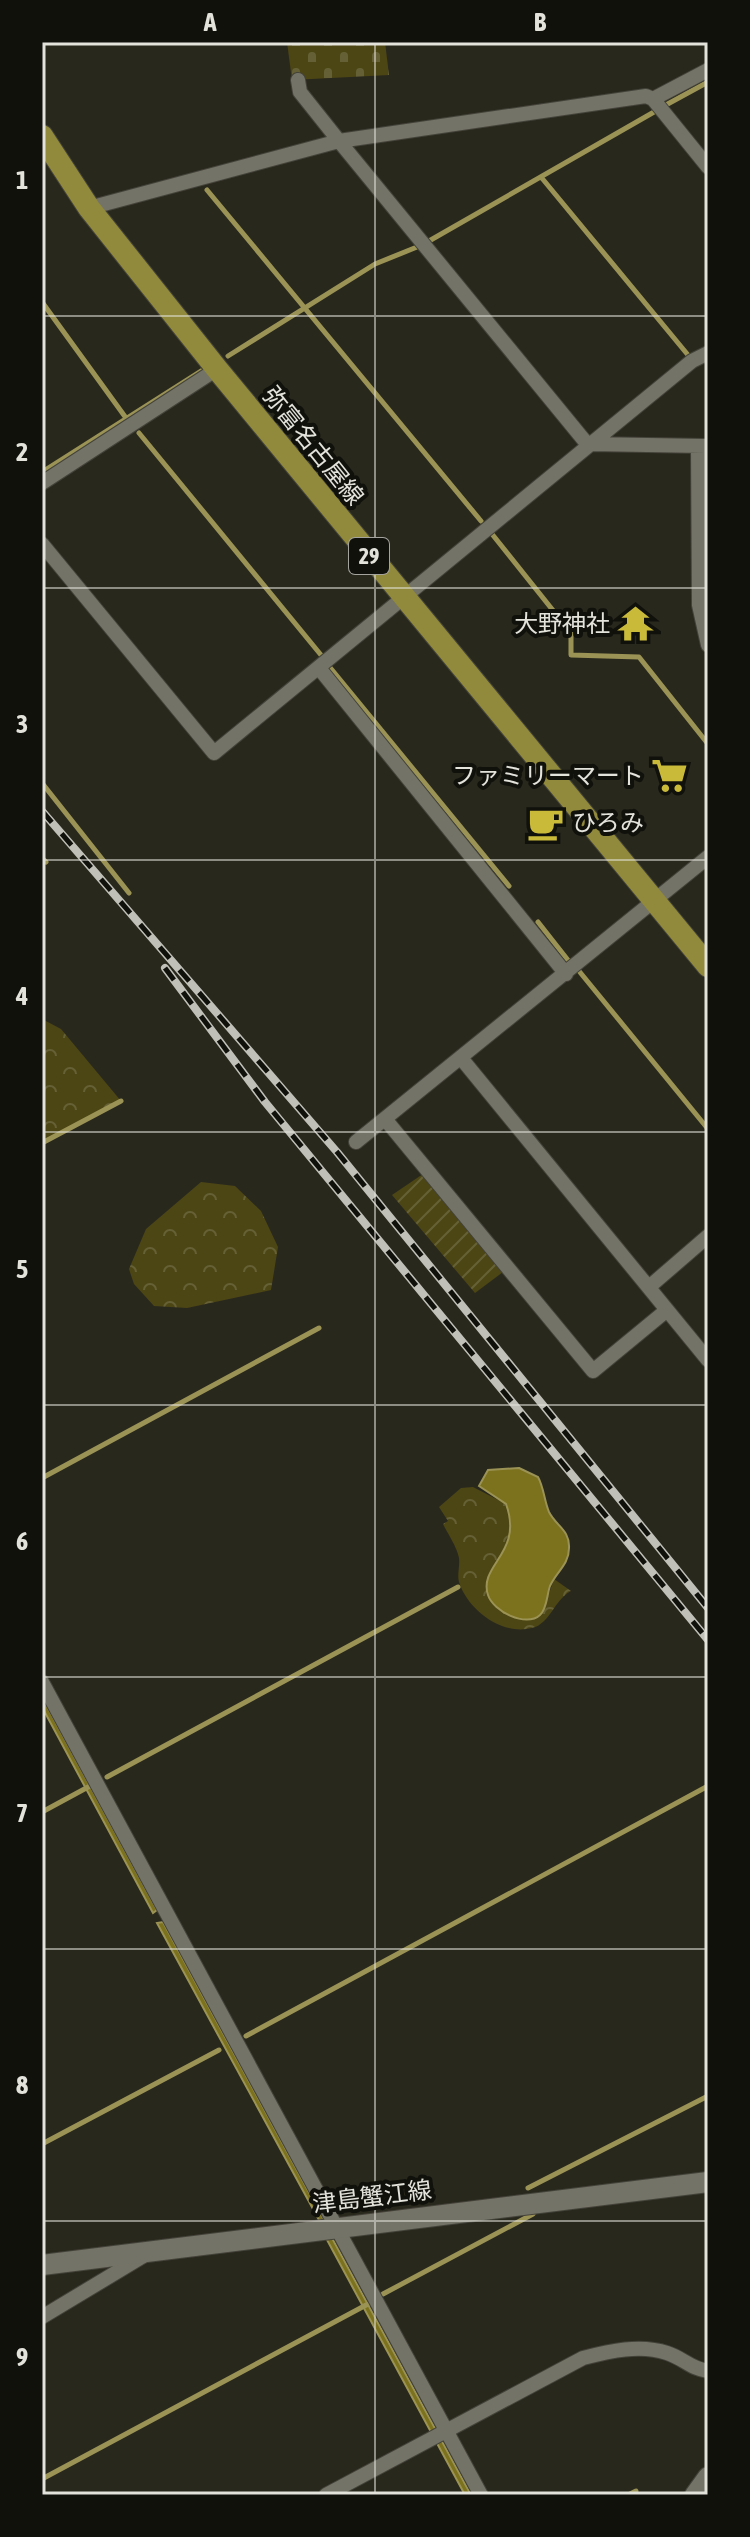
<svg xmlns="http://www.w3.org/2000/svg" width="750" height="2537" font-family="'Asap Condensed','Noto Sans JP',sans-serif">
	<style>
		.forest { fill: url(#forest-crowns) }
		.cemetery { fill: url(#cemetery-stones) }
		.garden { fill: url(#garden-furrows) }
		.water { fill: #7c711c; stroke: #9b9355; stroke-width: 2 }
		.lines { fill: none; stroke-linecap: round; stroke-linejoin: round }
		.stream { stroke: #9b9355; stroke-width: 5 }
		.minor-casing { stroke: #44433a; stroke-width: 16 }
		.secondary-casing { stroke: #44433a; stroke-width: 22 }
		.primary-casing { stroke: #44433a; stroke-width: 24 }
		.minor { stroke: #747367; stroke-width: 14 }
		.secondary { stroke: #747367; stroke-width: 20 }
		.primary { stroke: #91893b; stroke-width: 22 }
		.rail-casing { stroke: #c1c0b8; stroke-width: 8 }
		.rail { stroke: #11110c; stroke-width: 5; stroke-dasharray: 15; stroke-linecap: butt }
		.grid { fill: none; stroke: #e3e2db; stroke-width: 2; stroke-opacity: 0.55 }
		.labels { text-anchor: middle; stroke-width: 8; stroke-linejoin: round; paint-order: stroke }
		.shield { fill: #11110c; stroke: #a4a39d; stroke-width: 2 }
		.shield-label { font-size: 22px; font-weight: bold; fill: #e3e2db }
		.street-label { font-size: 24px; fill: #e3e2db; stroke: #11110c }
		.poi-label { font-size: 24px; fill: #e3e2db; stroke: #11110c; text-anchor: end }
		.neatline { fill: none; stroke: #e3e2db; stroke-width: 3 }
		.grid-label { font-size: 26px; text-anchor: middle; font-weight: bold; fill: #e3e2db }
	</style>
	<defs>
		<pattern id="forest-crowns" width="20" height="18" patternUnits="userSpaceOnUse" patternTransform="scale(2)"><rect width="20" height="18" fill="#4c4514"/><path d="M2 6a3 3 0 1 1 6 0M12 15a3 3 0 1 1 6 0" fill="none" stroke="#666036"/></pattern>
		<pattern id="cemetery-stones" width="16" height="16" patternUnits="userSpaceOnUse" patternTransform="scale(2)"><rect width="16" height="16" fill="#4c4514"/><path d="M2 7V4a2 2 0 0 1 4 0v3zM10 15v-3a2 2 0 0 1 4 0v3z" fill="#666036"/></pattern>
		<pattern id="garden-furrows" width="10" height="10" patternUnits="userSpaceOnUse" patternTransform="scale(2)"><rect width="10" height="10" fill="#4c4514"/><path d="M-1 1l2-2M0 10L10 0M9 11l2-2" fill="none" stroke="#666036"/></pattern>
	</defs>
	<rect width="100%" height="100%" fill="#29281d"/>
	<path class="forest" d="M42 1019 61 1029 121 1101 42 1143Z
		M201 1182 235 1186 261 1211 278 1247 271 1290 187 1308 154 1306 134 1284 129 1269 146 1229Z
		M473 1487 506 1504C521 1544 499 1550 486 1583L493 1603 544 1608 554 1579 571 1591C554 1600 550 1624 532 1628 502 1636 468 1610 459 1582 457 1575 460 1566 459 1558 457 1547 448 1534 443 1524L448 1521 439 1507 461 1488Z"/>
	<path class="cemetery" d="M287 42H385L389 75 292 80Z"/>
	<path class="garden" d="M423 1174 503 1272 475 1293 392 1195Z"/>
	<path class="water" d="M519 1468 538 1477C544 1488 544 1500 549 1512 556 1526 570 1530 569 1548 569 1565 556 1572 550 1586 547 1594 547 1609 540 1615 526 1628 493 1611 488 1595 478 1565 524 1553 506 1504L479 1486 488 1470Z
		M42 1697 157 1910 153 1913 42 1707Z
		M163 1922 324 2220H319L157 1923Z
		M326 2238H332L471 2495H465Z"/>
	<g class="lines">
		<path class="stream" d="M664 106 708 82
			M541 177 688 355
			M207 190 481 521
			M429 241 654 112
			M42 302 126 418
			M228 356 375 264 417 247
			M139 433 321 655
			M42 472 201 371
			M492 534 571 633V655L639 657 708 744
			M328 665 509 886
			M42 783 129 893
			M42 858 46 862
			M538 922 571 964
			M579 971 708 1129
			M42 1143 121 1101
			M42 1478 319 1328
			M107 1777 458 1587
			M42 1812 90 1786
			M246 2036 708 1786
			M42 2144 219 2050
			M528 2188 708 2096
			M383 2294 533 2214
			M42 2479 368 2304
			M628 2495 636 2491"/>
		<defs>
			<path id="minor" d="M298 80 300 92 339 141 588 445
				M653 99 708 70
				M89 208 339 141 646 96 653 99 708 167
				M590 444 705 446
				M698 446 699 605 708 645
				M42 483 217 369
				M42 544 214 753 692 361 708 353
				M319 668 566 974
				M461 1058 708 1360
				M385 1119 593 1371 667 1310
				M356 1142 708 857
				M649 1287 708 1236
				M42 1682 481 2495
				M42 2317 145 2255
				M326 2495 583 2358C610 2351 640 2344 667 2353 683 2358 691 2369 708 2371"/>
			<path id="secondary" d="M42 2265 708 2182
				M695 2495 708 2477"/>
			<path id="primary" d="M42 136 89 208 217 369 708 966"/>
		</defs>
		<use href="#minor" class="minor-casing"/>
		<use href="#secondary" class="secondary-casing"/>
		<use href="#primary" class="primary-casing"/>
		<use href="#minor" class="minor"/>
		<use href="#secondary" class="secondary"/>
		<use href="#primary" class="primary"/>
		<defs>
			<path id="rail" d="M42 811 337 1152 708 1608
				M165 968 265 1102 708 1640"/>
		</defs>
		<use href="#rail" class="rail-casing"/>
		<use href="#rail" class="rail"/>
	</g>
	<path class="grid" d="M375 42V2495M42 316H708M42 588H708M42 860H708M42 1132H708M42 1405H708M42 1677H708M42 1949H708M42 2221H708"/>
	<defs>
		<symbol id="temple-bare" viewBox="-9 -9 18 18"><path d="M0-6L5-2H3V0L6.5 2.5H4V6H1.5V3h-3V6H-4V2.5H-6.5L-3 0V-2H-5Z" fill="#caba3a" stroke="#11110c" stroke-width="2.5" paint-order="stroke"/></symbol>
		<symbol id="supermarket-bare" viewBox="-9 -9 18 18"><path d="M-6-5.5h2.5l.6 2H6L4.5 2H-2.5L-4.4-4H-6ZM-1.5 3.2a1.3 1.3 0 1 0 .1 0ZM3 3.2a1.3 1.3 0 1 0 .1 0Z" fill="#caba3a" stroke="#11110c" stroke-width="2.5" paint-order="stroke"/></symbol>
		<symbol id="cafe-bare" viewBox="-9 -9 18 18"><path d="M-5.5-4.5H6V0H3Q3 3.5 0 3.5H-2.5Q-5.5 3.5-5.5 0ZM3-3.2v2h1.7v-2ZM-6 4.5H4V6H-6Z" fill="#caba3a" stroke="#11110c" stroke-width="2.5" paint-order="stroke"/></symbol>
	</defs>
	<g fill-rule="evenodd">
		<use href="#temple-bare" x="610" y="598" width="51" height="51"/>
		<use href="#supermarket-bare" x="644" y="750" width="51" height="51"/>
		<use href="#cafe-bare" x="520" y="798" width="51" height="51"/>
	</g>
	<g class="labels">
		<rect class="shield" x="349" y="538" width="40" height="36" rx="6"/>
		<g class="shield-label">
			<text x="369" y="564">29</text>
		</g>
		<g class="street-label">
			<text transform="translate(313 446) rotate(51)" y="8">弥富名古屋線</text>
			<text transform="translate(372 2197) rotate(-7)" y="8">津島蟹江線</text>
		</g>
		<g class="poi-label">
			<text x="610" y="632">大野神社</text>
			<text x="644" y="784">ファミリーマート</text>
			<text x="572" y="831" text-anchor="start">ひろみ</text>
		</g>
	</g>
	<rect width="750" height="2537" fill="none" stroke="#11110c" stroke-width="88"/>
	<rect x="44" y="44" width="662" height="2449" class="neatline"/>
	<g class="grid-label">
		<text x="210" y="31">A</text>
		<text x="540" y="31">B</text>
		<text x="22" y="189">1</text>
		<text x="22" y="461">2</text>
		<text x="22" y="733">3</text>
		<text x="22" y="1005">4</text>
		<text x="22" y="1278">5</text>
		<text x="22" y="1550">6</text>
		<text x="22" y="1822">7</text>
		<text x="22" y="2094">8</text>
		<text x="22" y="2366">9</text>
	</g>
</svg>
